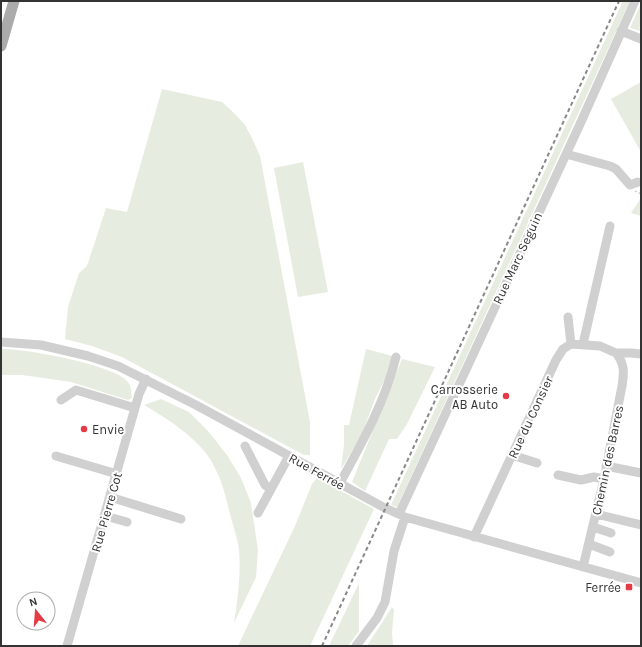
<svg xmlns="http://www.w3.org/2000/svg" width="642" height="647" font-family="Karla,sans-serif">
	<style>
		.green { fill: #e6ecdf }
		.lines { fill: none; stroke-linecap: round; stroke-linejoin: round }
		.path { stroke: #cdcdcd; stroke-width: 1.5; stroke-dasharray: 2 2; stroke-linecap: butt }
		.minor { stroke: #d0d0d0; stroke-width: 9 }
		.major { stroke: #ababab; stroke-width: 11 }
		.rail { stroke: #888; stroke-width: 2; stroke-dasharray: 4 3; stroke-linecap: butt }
		.poi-dot { fill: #e63946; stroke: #fff; stroke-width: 1.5 }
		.labels { text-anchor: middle; stroke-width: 4; stroke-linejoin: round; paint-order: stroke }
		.street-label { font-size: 13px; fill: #333; stroke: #fff }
		.poi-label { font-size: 13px; fill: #333; stroke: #fff; text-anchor: end }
	</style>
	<rect width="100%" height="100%" fill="#fff"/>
	<path class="green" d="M623 1H630L397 507 391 505Z
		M641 3V24L639 28 641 29V31L630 28Z
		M641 82V152L611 99Z
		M162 89 222 102 234 113 245 125 253 140 260 156 310 422V455H304L122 357 92 346 65 339 68 307 79 273 87 266 106 208 127 212Z
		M303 162 328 292 298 297 274 168Z
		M641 198V216L631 213Z
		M1 349C23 348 114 365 127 381 132 386 131 392 132 398L128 400 71 382 22 375H1Z
		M366 349 396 357 375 399 362 434 341 469 344 445V425H349Z
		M402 359 435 367 407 424 397 439H389L365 491 352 482Z
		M161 399 189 412 208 431 227 455 241 478 251 503 258 550 256 577 234 623C238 598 241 574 239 549 237 536 232 523 229 510 225 492 219 472 208 456 193 435 166 418 144 405Z
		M317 478 374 509 310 646H238L295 526 312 484Z
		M359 583V631L348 646H329Z
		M392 607 394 610 392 632 393 646H367Z"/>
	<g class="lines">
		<path class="path" d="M635 191 641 194"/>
		<path class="minor" d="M621 31 641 39
			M566 154 610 166 616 169 630 185 638 182
			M568 317 571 344
			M1 342 41 345 88 356 118 366 196 405 383 507 405 517 641 583
			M583 344 610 226
			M61 400 76 390 135 408
			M245 446 265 485 271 489
			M512 455 537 463
			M56 456 117 474
			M606 466 641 473
			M558 475 581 480 594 477 604 479
			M340 483C362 443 385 402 396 357
			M110 497 181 519
			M258 513 289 456
			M399 514 581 122 635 1
			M596 514 641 525
			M105 516 127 522
			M593 527 611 533
			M474 537 556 360 563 349 571 344 600 346 616 353H631L641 354
			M589 544 610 552
			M583 567 604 479 622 386C624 373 625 364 616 353
			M67 646 139 394 146 379
			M356 646 377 618 385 602 394 551 405 517"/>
		<path class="major" d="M1 46 14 1"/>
		<path class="rail" d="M322 646 619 1"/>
	</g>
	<g class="poi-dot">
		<circle cx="506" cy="396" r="4"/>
		<circle cx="84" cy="429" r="4"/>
		<rect x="625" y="583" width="8" height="8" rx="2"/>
	</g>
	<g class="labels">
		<g class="street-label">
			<text transform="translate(517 258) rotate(-65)" y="5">Rue Marc Seguin</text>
			<text transform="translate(530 417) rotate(-65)" y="5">Rue du Consier</text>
			<text transform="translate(607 460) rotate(-78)" y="5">Chemin des Barres</text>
			<text transform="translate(317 471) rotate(29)" y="5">Rue Ferrée</text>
			<text transform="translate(106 512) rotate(-74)" y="5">Rue Pierre Cot</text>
		</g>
		<g class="poi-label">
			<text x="498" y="394">Carrosserie<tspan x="498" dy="15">AB Auto</tspan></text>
			<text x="92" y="434" text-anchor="start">Envie</text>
			<text x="621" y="592">Ferrée</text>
		</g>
	</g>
	<rect width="642" height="647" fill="none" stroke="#333333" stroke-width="4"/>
	<g transform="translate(36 611) rotate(343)"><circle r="19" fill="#ffffff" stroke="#adadad"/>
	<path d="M0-3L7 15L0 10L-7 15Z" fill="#e63946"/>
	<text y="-6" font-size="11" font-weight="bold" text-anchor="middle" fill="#333333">N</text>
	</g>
</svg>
